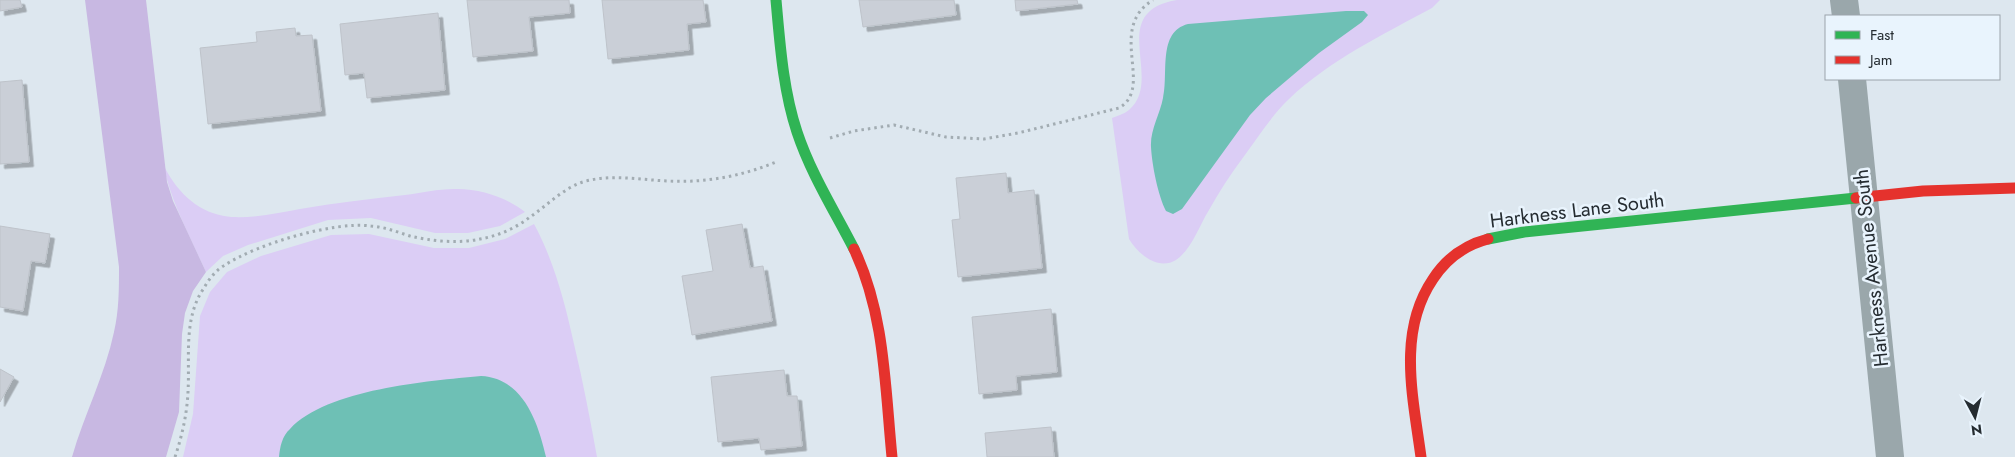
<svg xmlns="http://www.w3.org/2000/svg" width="2015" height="457" font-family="Jost,sans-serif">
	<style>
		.green { fill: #dbcdf5 }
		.forest { fill: #c8b8e2 }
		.water { fill: #6ec0b5 }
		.building { fill: #cacfd7; stroke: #bec3ca; filter: url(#shadow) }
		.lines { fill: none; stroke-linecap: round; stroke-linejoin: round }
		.path { stroke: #a2acb2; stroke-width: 3; stroke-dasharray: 2.5 4; stroke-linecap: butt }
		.street { stroke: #9aa7ab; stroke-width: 28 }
		.fast { stroke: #30b455; stroke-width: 11 }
		.jam { stroke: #e5322d; stroke-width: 11 }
		.labels { text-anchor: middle; stroke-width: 5; stroke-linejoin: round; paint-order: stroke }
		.street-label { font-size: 20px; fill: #252c31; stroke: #e9f4fd }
	</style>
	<defs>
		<filter id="shadow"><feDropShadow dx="4.5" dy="4.5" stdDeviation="0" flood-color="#0004"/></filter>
	</defs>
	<rect width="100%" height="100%" fill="#dde7ef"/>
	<path class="green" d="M1177 0H1440L1432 8C1382 35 1330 60 1289 99 1272 115 1256 140 1242 159 1230 175 1219 192 1209 210 1199 226 1192 249 1176 260 1158 271 1138 254 1129 239L1112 118C1117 116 1124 114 1129 110 1165 79 1105 12 1177 0Z
		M163 164C175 189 195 211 224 216 246 220 278 213 300 209 335 203 370 199 405 195 421 193 438 189 454 189 479 188 506 197 525 212L500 226 468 233H435L371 218 328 220 248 245 223 256 206 272C190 237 171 202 163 164Z
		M534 224C554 261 565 303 574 344 583 381 590 419 597 457H183L193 414 200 316 210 292 227 272 261 256 331 235 369 234 434 248H469L505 239Z"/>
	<path class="forest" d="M85 0H146L167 182 173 201 206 272 193 291 185 313 182 334 179 412 166 457H72C84 415 105 375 114 332 119 311 119 289 119 267Z"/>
	<path class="water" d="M1346 11H1364L1368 15 1362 22 1319 53 1266 98 1250 115 1182 209 1173 214 1166 211C1158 195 1152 165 1151 147 1150 130 1160 114 1163 98 1169 74 1157 32 1188 24Z
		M481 376C523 378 538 422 546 457H279C280 447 282 436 290 429 327 389 428 381 481 376Z"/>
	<path class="building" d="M0 0H20L22 7 0 11Z
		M467 0H569L570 13 529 17 533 51 473 57Z
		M602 0H703L706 22 687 24 689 50 608 59Z
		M859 0H954L956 15 863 27Z
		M1015 0H1077L1078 4 1016 11Z
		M438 13 445 90 367 98 364 73 345 75 340 24Z
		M295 28 296 36 312 35 321 111 208 124 200 48 257 42 256 32Z
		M22 80 29 162 0 164V82Z
		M1006 173 1008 193 1034 190 1042 268 958 277 952 220 960 219 956 178Z
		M742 224 750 268 763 266 772 321 692 335 682 276 713 271 706 230Z
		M0 226 50 234 45 263 31 261 23 311 0 307Z
		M1051 309 1057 372 1016 376 1017 390 979 394 972 317Z
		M0 369 14 377 0 402Z
		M784 370 787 396H797L802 446 761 450 759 438 718 442 711 377Z
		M1051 427 1054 457H987L985 433Z"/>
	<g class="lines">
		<path class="path" d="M830 138 854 131 894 125 946 137 984 139 1018 133 1119 108C1155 87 1106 29 1153 0
			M175 457C182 436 187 414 188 392 190 357 183 318 204 288 209 279 216 270 225 265 257 244 334 221 371 226 385 227 397 232 410 236 431 241 458 244 480 239 498 236 516 228 530 217 548 205 564 187 586 181 614 174 641 180 668 181 706 183 742 176 776 162"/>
		<path class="street" d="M1844 0 1846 16
			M1852 79 1890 457"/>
		<path class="fast" d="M776 0C780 44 783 90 797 132 811 174 834 210 854 249
			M1488 239 1524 232 1856 198"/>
		<path class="jam" d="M1856 198 1923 191 2015 188
			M854 249C885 314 885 387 892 457
			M1421 457C1413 397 1397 332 1433 279 1446 259 1465 245 1488 239"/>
	</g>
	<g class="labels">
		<g class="street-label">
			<text transform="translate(1577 210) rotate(-7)" y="7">Harkness Lane South</text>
			<text transform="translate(1871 268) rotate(-96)" y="7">Harkness Avenue South</text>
		</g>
	</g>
	<rect x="1825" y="15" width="175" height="65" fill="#e9f4fd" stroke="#9ba4ab"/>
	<rect x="1835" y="31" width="25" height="8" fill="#30b455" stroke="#9ba4ab"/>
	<text x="1870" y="40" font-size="15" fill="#252c31">Fast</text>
	<rect x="1835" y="56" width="25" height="8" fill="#e5322d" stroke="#9ba4ab"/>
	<text x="1870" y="65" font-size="15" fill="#252c31">Jam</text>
	<g transform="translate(1975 417) rotate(173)" stroke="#e9f4fd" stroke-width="4" paint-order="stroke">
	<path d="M0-4L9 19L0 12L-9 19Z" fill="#252c31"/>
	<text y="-8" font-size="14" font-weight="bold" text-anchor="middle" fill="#252c31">N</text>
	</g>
</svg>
